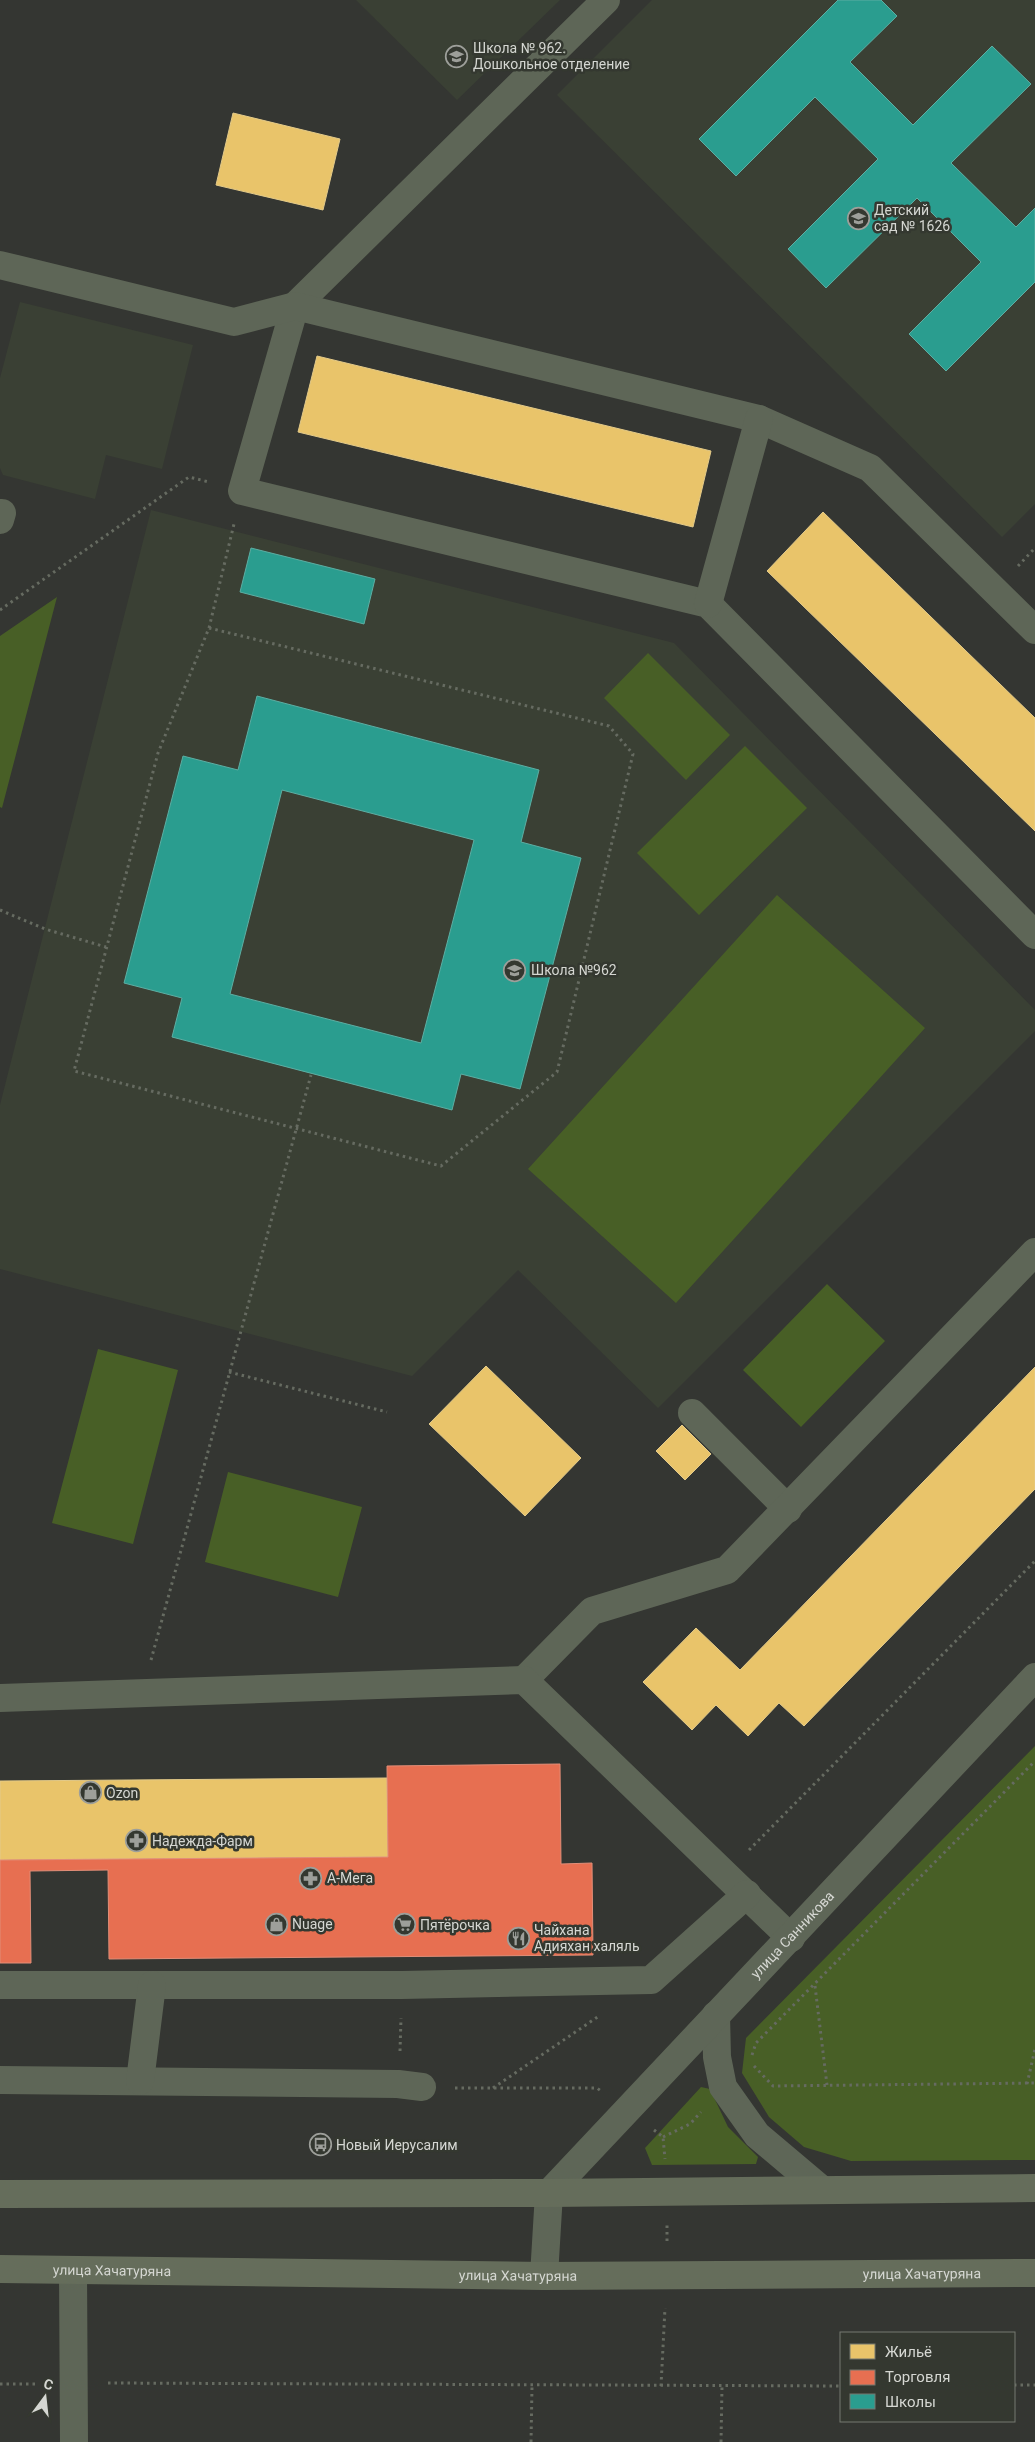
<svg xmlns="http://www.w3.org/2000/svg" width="1035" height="2442" font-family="Roboto,sans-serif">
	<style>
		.built { fill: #3a4034 }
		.green { fill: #485f26 }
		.homes { fill: #e9c46a; stroke: #e3ca89 }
		.shops { fill: #e76f51; stroke: #e28e78 }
		.schools { fill: #2a9d8f; stroke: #5daea3; fill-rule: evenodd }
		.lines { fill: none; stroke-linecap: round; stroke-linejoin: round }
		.path { stroke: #666b61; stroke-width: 3; stroke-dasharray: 2.5 4; stroke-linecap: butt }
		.minor { stroke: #5e6657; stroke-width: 28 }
		.major { stroke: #656d5b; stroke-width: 28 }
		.labels { text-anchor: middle; stroke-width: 5; stroke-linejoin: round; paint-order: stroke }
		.poi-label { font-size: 14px; fill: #d5d7d2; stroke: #343830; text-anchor: start }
		.street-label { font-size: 14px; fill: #d5d7d2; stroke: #343830 }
	</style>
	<rect width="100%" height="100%" fill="#343632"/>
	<path class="built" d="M356 0H560L457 100Z
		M652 0H1035V504L1002 537 557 95Z
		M20 302 193 345 162 469 106 455 95 499 3 475 0 468V378Z
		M151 510 674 643 1035 1010V1031L658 1408 518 1270 412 1376 0 1269V1105Z"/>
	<path class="green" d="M57 597 2 808 0 807V636Z
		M648 653 730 735 686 780 604 698Z
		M745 746 807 808 699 915 637 853Z
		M777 895 925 1028 676 1303 528 1169Z
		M827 1284 885 1341 801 1427 743 1370Z
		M98 1349 178 1370 133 1544 52 1523Z
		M228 1472 362 1507 338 1597 205 1562Z
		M1035 1746V2160L851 2161 804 2147 769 2117 742 2073 746 2038Z
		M701 2087 710 2089 728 2127 758 2157 756 2164 652 2165 645 2148Z"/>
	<path class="homes" d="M233 113 340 139 323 210 216 185Z
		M317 356 711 451 693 527 298 432Z
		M823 512 1035 718V831L767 571Z
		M486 1366 581 1458 525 1516 429 1424Z
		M1035 1367V1489L804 1726 779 1703 748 1736 716 1705 692 1730 643 1682 696 1628 740 1670Z
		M682 1425 711 1454 685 1480 656 1451Z
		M387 1778 388 1857 0 1860V1781Z"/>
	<path class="shops" d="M560 1764 561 1864 592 1863 593 1955 109 1959 108 1870 30 1871 31 1963H0V1860L388 1857 387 1766Z"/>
	<path class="schools" d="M838 0H881L897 16 850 62 913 125 992 46 1031 84 951 163 1016 227 1035 208V282L946 371 909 334 981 262 917 198 826 288 788 249 878 159 815 97 736 176 699 139Z
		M251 548 375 579 364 624 240 592Z
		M257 696 539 770 521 842 581 858 520 1089 461 1074 452 1110 172 1037 182 998 124 983 183 756 238 770ZM282 790 474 840 421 1043 230 994Z"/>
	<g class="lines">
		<path class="path" d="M1018 566 1035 548
			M0 610 189 477 209 482
			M209 628 609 726 633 754 557 1072 441 1166 74 1071 158 753Z
			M209 628 234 524
			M0 910 45 929 106 947
			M229 1372 387 1412
			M151 1660 311 1075
			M749 1850 1035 1561
			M815 1986 827 2085
			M400 2051 401 2018
			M752 2055 756 2043 1035 1761
			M754 2066 773 2086 1035 2083
			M1027 2084 1035 2049
			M455 2088H597L601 2091
			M493 2088 599 2016
			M654 2130 663 2137 665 2159
			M663 2137 690 2124 701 2112
			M667 2241V2225
			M108 2383 841 2386
			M0 2384H39
			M1014 2385H1035
			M661 2386 665 2308
			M531 2442 532 2386
			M721 2442 722 2386"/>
		<g class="minor">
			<path d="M606 0 295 306 242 491 708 604 1035 935"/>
			<path d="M0 265 234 322 295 306 759 419 870 468 1035 630"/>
			<path d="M0 520 2 513"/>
			<path d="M708 604 759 419"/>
			<path d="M692 1413 788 1509"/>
			<path d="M524 1680 592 1611 727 1570 1035 1252"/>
			<path d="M0 1698 524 1680 791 1938"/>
			<path d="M0 1985H402L651 1980 747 1894"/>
			<path d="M716 2015 717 2057 723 2087 757 2135 821 2189"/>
			<path d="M0 2080 398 2084 422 2087"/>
			<path d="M140 2081 152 1985"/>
			<path d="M73 2270 74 2442"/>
			<path id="s1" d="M544 2276 549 2193 1035 1677"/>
		</g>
		<g class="major">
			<path d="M0 2194 549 2193 1035 2188"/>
			<path id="s2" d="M0 2269 544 2276 1035 2273"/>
		</g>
	</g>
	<defs>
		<symbol id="school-ring" viewBox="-11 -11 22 22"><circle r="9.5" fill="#343830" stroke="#9d9f9a" stroke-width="1.5"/><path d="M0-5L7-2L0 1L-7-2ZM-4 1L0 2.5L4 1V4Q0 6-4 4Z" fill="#9d9f9a"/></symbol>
		<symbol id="shop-ring" viewBox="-11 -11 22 22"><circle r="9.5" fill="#343830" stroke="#9d9f9a" stroke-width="1.5"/><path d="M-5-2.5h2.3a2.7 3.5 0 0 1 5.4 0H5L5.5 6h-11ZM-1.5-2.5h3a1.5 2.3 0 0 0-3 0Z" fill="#9d9f9a"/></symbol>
		<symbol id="pharmacy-ring" viewBox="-11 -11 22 22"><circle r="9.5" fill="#343830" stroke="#9d9f9a" stroke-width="1.5"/><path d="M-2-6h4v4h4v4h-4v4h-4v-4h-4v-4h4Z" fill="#9d9f9a"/></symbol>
		<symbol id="supermarket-ring" viewBox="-11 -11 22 22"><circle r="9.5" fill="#343830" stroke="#9d9f9a" stroke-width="1.5"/><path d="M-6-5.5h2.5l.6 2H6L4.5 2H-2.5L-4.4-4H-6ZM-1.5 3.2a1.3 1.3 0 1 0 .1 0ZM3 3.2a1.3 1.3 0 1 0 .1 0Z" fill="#9d9f9a"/></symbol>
		<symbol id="restaurant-ring" viewBox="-11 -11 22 22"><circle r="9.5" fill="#343830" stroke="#9d9f9a" stroke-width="1.5"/><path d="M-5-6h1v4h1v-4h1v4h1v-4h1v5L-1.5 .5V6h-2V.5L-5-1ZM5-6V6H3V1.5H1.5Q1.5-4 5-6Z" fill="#9d9f9a"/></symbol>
		<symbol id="bus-ring" viewBox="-11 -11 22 22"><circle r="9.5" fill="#343830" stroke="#9d9f9a" stroke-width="1.5"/><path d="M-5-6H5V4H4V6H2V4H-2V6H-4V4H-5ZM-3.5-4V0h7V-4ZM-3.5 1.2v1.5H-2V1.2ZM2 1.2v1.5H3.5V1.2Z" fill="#9d9f9a"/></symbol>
	</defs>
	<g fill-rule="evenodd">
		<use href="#school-ring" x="444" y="44" width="25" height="25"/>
		<use href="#school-ring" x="846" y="206" width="25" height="25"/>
		<use href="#school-ring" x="502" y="958" width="25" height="25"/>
		<use href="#shop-ring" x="78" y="1780" width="25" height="25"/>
		<use href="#pharmacy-ring" x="124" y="1828" width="25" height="25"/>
		<use href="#pharmacy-ring" x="298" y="1866" width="25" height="25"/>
		<use href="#shop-ring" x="264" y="1912" width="25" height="25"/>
		<use href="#supermarket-ring" x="392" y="1912" width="25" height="25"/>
		<use href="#restaurant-ring" x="506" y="1926" width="25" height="25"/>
		<use href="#bus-ring" x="308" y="2132" width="25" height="25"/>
	</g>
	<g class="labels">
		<g class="poi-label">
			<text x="473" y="53">Школа № 962.<tspan x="473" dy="16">Дошкольное отделение</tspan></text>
			<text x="874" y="215">Детский<tspan x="874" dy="16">сад № 1626</tspan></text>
			<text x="531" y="975">Школа №962</text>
			<text x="106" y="1798">Ozon</text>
			<text x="152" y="1846">Надежда-Фарм</text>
			<text x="327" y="1883">А-Мега</text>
			<text x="292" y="1929">Nuage</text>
			<text x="420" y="1930">Пятёрочка</text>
			<text x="534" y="1935">Чайхана<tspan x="534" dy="16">Адияхан халяль</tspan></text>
			<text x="336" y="2150">Новый Иерусалим</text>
		</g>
		<g class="street-label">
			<text dy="5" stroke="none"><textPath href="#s1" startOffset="438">улица Санникова</textPath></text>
			<text dy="5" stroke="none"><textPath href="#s2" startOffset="112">улица Хачатуряна</textPath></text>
			<text dy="5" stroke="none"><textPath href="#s2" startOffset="922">улица Хачатуряна</textPath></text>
			<text dy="5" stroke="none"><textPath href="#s2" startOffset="518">улица Хачатуряна</textPath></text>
		</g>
	</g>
	<rect x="840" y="2332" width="175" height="90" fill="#343830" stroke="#747871"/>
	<rect x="850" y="2344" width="25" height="15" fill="#e9c46a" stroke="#747871"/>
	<text x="885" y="2357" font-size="15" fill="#d5d7d2">Жильё</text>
	<rect x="850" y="2370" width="25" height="15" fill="#e76f51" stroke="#747871"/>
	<text x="885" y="2382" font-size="15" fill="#d5d7d2">Торговля</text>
	<rect x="850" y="2394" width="25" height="15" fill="#2a9d8f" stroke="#747871"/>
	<text x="885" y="2407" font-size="15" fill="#d5d7d2">Школы</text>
	<g transform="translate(45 2397) rotate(15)" stroke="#343830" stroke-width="4" paint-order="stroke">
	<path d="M0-4L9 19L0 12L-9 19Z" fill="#d5d7d2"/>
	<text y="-8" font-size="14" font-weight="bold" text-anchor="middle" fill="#d5d7d2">С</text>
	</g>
</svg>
